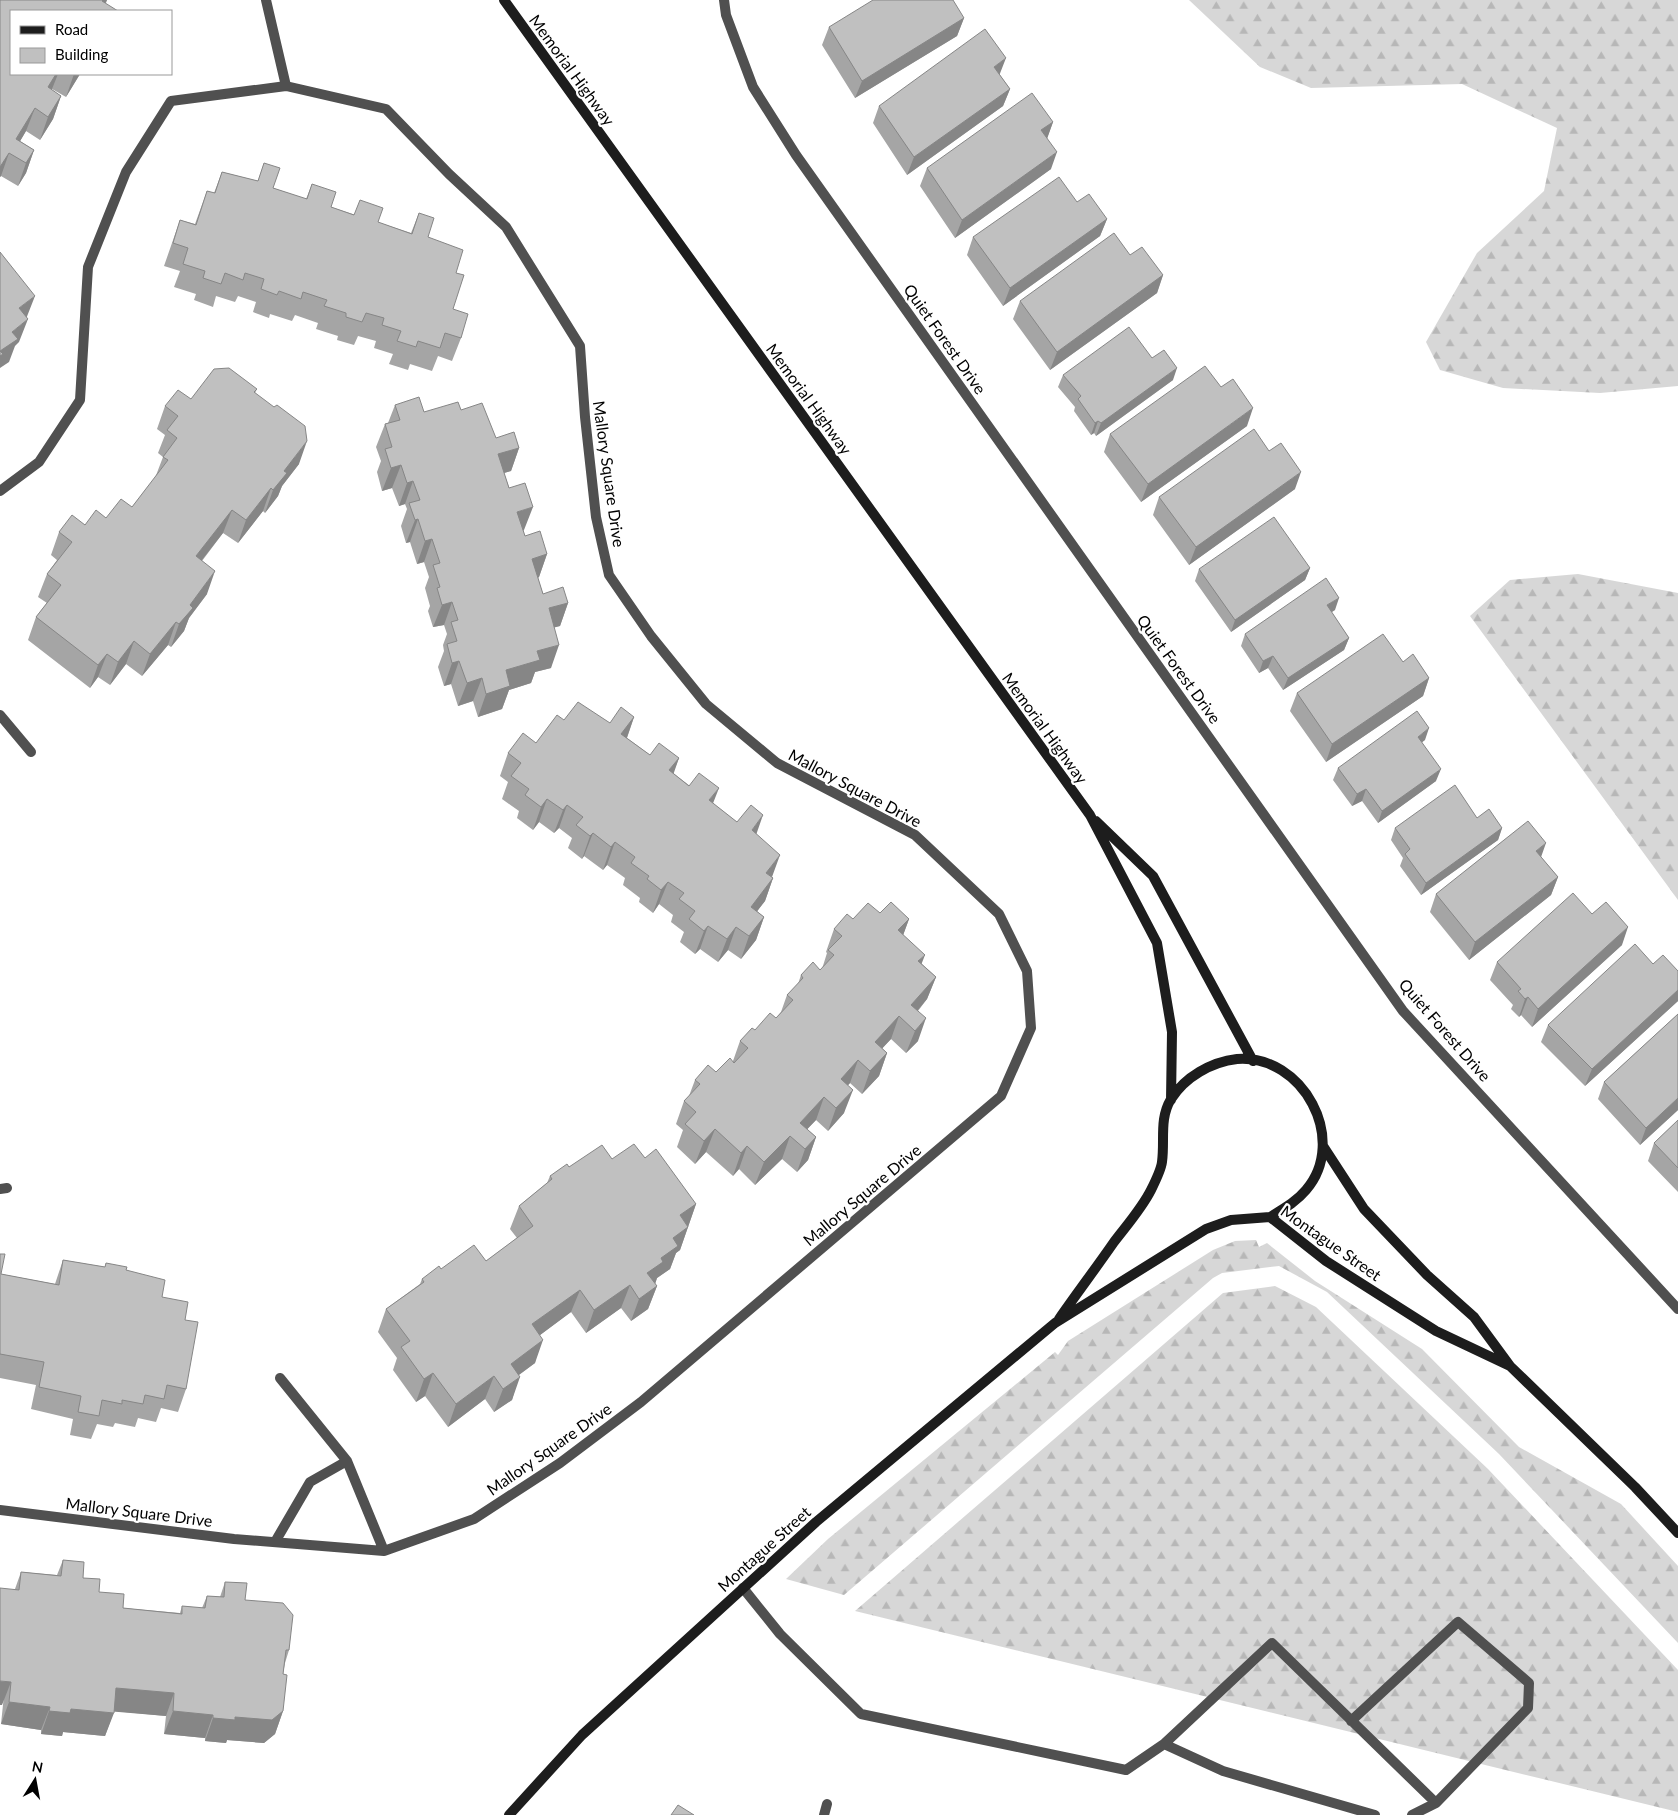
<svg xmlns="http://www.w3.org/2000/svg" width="1678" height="1815" font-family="Lato,sans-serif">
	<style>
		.forest { fill: url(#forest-firs) }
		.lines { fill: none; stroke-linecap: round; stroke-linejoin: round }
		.lane { stroke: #505050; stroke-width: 10 }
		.street { stroke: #505050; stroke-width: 10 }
		.secondary { stroke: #1d1d1d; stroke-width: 10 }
		.wall { fill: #a5a5a5 }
		.shaded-wall { fill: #868686 }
		.building { fill: #c0c0c0; stroke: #868686 }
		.labels { text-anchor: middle; stroke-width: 4.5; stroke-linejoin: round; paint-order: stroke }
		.street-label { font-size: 16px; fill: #000; stroke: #fff }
	</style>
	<defs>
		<pattern id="forest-firs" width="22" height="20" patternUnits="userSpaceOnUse" patternTransform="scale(1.25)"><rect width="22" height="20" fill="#d7d7d7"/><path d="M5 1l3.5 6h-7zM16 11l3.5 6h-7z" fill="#b7b7b7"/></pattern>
	</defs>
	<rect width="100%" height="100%" fill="#fff"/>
	<path class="forest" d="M1189 0H1678V386L1600 393 1503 388 1440 370 1426 342 1477 253 1544 191 1557 128 1462 84 1311 88 1260 67Z
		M1578 574 1678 593V900L1470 616 1510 580Z
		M1256 1240 1259 1247 1267 1243 1315 1281 1422 1349 1519 1447 1621 1504 1678 1566V1643L1499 1454 1327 1292 1279 1266 1222 1273 1213 1278 844 1595 786 1579 828 1539 1055 1352 1058 1355 1068 1341 1213 1250 1235 1241Z
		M1275 1286 1316 1307 1488 1469 1678 1670V1812L855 1611 1223 1293Z"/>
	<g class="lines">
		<path class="lane" d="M743 1588 780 1634 861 1714 1126 1770 1164 1744 1272 1643 1436 1803 1412 1815
			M1351 1721 1458 1622 1529 1683 1528 1708 1436 1803
			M1164 1744 1223 1771 1375 1815"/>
		<path class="street" d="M266 0 286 86 386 109 449 174 506 227 580 346 585 417 596 517 609 575 651 636 706 704 777 763 915 835 999 914 1027 971 1031 1028 1001 1096 641 1402 560 1463 474 1519 384 1551
			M724 0 726 15 753 87 796 155 1403 1011 1678 1309
			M0 491 39 462 80 400 88 267 126 172 171 101 286 86
			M0 715 31 752
			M0 1189 7 1188
			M0 1510 234 1539 384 1551 347 1461 280 1378
			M275 1542 310 1482 347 1461
			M824 1815 827 1804"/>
		<path class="secondary" d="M504 0 1090 815 1157 943 1172 1032 1171 1100
			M1096 821 1153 876 1253 1061
			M1323 1146 1364 1209 1427 1275 1474 1317 1510 1366 1635 1487 1678 1533
			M1059 1319C1077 1293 1096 1268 1114 1242 1127 1225 1142 1208 1151 1190 1155 1182 1161 1170 1162 1162 1165 1140 1159 1119 1171 1099 1185 1077 1211 1062 1237 1059 1303 1054 1349 1140 1306 1190 1296 1202 1283 1209 1270 1217
			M509 1815 582 1735 816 1522 1055 1323 1206 1229 1231 1220 1270 1217 1326 1261 1436 1331 1510 1366"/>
	</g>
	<path class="wall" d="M0 0H107L106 3 11 11V74H80L66 97 52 89V90L61 96 53 119 40 140 26 131 20 141 34 150 26 173 18 186 1 176 0 177Z
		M964 18 957 36 855 98 822 45 829 27Z
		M1000 75 1010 89 1003 106 907 175 873 123 879 106Z
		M1053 122 1047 138 1051 169 955 238 920 186 927 168Z
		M264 163 273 188 306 199 312 184 331 207 411 233 419 213 428 237 456 273 453 309 461 338 452 361 438 356 432 371 410 364 408 370 389 364 393 354 374 348 376 341 358 336 354 345 337 340 338 336 316 329 318 323 295 315 292 321 270 314 269 318 253 312 256 302 238 296 235 302 216 296 213 307 194 300 196 294 174 287 180 271 164 266 180 220 195 224 207 191 214 193 222 172 258 181Z
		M1077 202 1107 219 1100 236 1003 306 967 255 973 237Z
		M1130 255 1163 275 1157 293 1050 370 1013 319 1020 301Z
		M1152 358 1173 380 1096 436 1094 433 1091 435 1074 411 1075 407 1058 387 1063 375Z
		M257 389 255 393 299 464 282 486 278 496 265 513 263 511 238 543 223 533 202 561 207 594 189 618 184 631 171 647 168 645 142 676 126 664 110 685 98 677 90 688 28 640 36 617 47 603 38 597 47 574 57 560 51 555 59 532 106 518 132 507 155 478 163 457 158 453 165 435 157 429 165 406 191 399Z
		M395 405 424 412 461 410 496 438 519 448 511 471 504 473 524 530 523 531 525 536 547 554 539 577 538 578 543 594 568 603 560 626 554 627 551 668 535 672 531 683 509 690 502 709 478 717 473 701 458 706 451 684 444 686 438 667 444 651 443 645 447 634 444 625 433 627 428 611 430 606 425 588 429 577 424 562 417 564 410 542 406 543 401 526 407 509 405 504 399 506 392 488 382 491 377 472 381 461 376 447 385 424 388 423Z
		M1247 426 1141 502 1104 452 1110 434Z
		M1269 451 1295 489 1189 565 1153 515 1159 497Z
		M1310 568 1305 580 1231 632 1195 581 1199 569Z
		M1335 610 1331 612 1349 638 1344 650 1283 690 1268 668 1259 673 1241 646 1245 634Z
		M1403 662 1429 678 1423 696 1326 762 1290 711 1297 693Z
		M634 717 627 738 650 755 679 758 673 773 737 822 756 834 772 877 773 878 765 901 757 911 764 917 756 940 741 959 728 950 718 962 700 949 695 954 680 942 684 932 671 922 673 915 659 904 653 913 639 902 640 898 623 885 625 878 607 865 603 870 584 856 582 859 568 848 572 838 559 828 554 833 539 822 533 830 517 818 519 811 502 799 508 782 500 776 508 753 536 743 564 720 610 723Z
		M1425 740 1422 742 1436 781 1378 823 1362 801 1352 806 1333 780 1338 768Z
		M1477 818 1502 828 1498 840 1421 895 1400 866 1403 858 1391 840 1395 828Z
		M1541 857 1558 877 1551 895 1469 960 1430 912 1436 894Z
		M880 913 909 919 903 935 922 964 936 977 927 999 918 1011V1041L906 1053 891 1039 882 1048 887 1053 879 1076 862 1094 850 1083 848 1085 844 1113 828 1131 816 1120 807 1129 816 1137 808 1160 797 1172 782 1159 755 1185 739 1169 733 1176 706 1152 695 1164 677 1147 683 1130 676 1124 684 1101 689 1096 695 1080 716 1072 733 1061 740 1041 755 1030 776 1018 781 1012 787 995 798 984 801 975 820 970 822 969 827 953 826 952 834 929 853 919Z
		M1592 914 1622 945 1532 1027 1521 1015 1519 1017 1511 1009 1513 1005 1490 980 1497 962Z
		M1653 964 1678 971V1001L1585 1086 1541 1042 1548 1025Z
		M1678 1014V1110L1640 1145 1598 1099 1604 1082Z
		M1678 1120V1192L1648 1161 1654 1143Z
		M645 1158 696 1204 680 1250 676 1253 670 1269 657 1278 655 1284 657 1286 648 1309 631 1321 621 1308 586 1333 571 1312 540 1335 535 1363 519 1375 512 1400 494 1412 485 1399 448 1427 425 1396 416 1402 393 1370 397 1358 378 1332 386 1309 420 1284 422 1279 441 1269 486 1261 517 1238 510 1229 519 1206 547 1183 550 1176 569 1167 612 1159Z
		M0 1254 1 1274 55 1284 63 1260 105 1267 106 1263 126 1270 162 1297 185 1320 186 1389 178 1412 161 1408 156 1422 138 1418 135 1427 115 1423 113 1427 97 1424 91 1439 70 1435 73 1419 31 1409 36 1385 0 1378Z
		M63 1560 99 1592 123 1608 180 1613 182 1606 202 1608 207 1596 220 1597 225 1582 245 1600 289 1650 285 1663 283 1674V1711L275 1734 264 1743 227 1740 226 1743 205 1741V1738L164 1734 166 1716 114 1711 105 1736 63 1732 62 1736 41 1734V1730L1 1724 15 1589 21 1572 57 1575Z"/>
	<path class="shaded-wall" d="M103 0H107L101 11H99Z
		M964 18 957 36 855 98 862 81Z
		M1006 58 999 76 994 67Z
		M56 74H58L52 89 39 110 48 87Z
		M74 74H80L66 97Z
		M1010 89 1003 106 907 175 914 157Z
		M61 96 53 119 40 140 48 117Z
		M35 108 26 131 12 155 16 139Z
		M1053 122 1047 139 1041 130Z
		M34 150 26 173 18 186 26 163Z
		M1057 152 1051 169 955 238 962 220Z
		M9 153 1 176 0 177V167Z
		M1107 219 1100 236 1003 306 1010 288Z
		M1163 275 1157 293 1050 370 1057 352Z
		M35 296 26 319 19 308Z
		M28 319 19 342 15 346 9 362 0 368V352L12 332Z
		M1177 368 1173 380 1096 436 1101 423Z
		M1253 408 1247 426 1141 502 1148 484Z
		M1098 421 1094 433 1091 435 1095 423Z
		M307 441 299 464 282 486 278 496 265 513 273 490 284 471Z
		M519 448 511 471 490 477 498 454Z
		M401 465 392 488 382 491 391 468Z
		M1301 472 1295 489 1189 565 1196 547Z
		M413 481 405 504 399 506 407 483Z
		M271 488 263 511 238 543 246 520Z
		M533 507 524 530 509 535 517 512Z
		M232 510 223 533 187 579 196 556Z
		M418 519 410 542 406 543 415 520Z
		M432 539 424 562 417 564 425 541Z
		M547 554 539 577 523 582 532 559Z
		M1310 568 1305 580 1231 632 1235 620Z
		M215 571 207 594 189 618 184 631 171 647 179 624 190 605Z
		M1339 598 1335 610 1323 618 1327 605Z
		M452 602 444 625 433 627 442 605Z
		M568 603 560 626 541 631 549 608Z
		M176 622 168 645 142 676 150 654Z
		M1349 638 1344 650 1283 690 1288 678Z
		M134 641 126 664 110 685 118 662Z
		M559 645 551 668 535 672 531 683 509 690 502 709 478 717 486 694 506 670 537 651Z
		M107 654 98 677 90 688 98 665Z
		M1273 656 1268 668 1259 673 1263 661Z
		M459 661 451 684 444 686 452 663Z
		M482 678 473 701 458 706 467 683Z
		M1429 678 1423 696 1326 762 1332 744Z
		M634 717 626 740 621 734Z
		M1429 728 1425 740 1413 749 1418 737Z
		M679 758 671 781 669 770Z
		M1441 769 1436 781 1378 823 1382 811Z
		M719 788 710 811 709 800Z
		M1366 789 1362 801 1352 806 1357 794Z
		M547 799 539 822 533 830 541 807Z
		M567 805 559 828 554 833 563 810Z
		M763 815 755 838 752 830Z
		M1502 828 1498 840 1421 895 1426 883Z
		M593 833 584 856 582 859 590 836Z
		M615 842 607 865 603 870 611 847Z
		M1546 843 1540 860 1536 851Z
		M780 855 772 877 766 873Z
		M1558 877 1551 895 1469 960 1475 942Z
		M773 878 765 901 743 930 751 907Z
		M668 882 659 904 653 913 661 890Z
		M764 917 756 940 741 959 749 936Z
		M909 919 901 941 898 930Z
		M708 926 700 949 695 954 704 931Z
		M736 927 728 950 718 962 727 939Z
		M1628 927 1622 945 1532 1027 1538 1009Z
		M925 955 916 978 918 961Z
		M936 977 927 999 907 1023 911 1005Z
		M1678 990V1001L1585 1086 1592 1069Z
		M1528 997 1521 1015 1519 1017 1525 999Z
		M899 1016 891 1039 867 1065 875 1042Z
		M926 1018 918 1041 906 1053 915 1031Z
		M887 1053 879 1076 862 1094 870 1071Z
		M858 1060 850 1083 833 1102 841 1079Z
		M853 1090 844 1113 828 1131 836 1108Z
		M824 1097 816 1120 796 1141 800 1123Z
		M1678 1098V1110L1640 1145 1646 1128Z
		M715 1129 706 1152 695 1164 704 1141Z
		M790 1136 782 1159 755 1185 764 1162Z
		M816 1137 808 1160 797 1172 805 1149Z
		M747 1146 739 1169 733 1176 741 1153Z
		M696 1204 688 1227 680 1215Z
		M688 1227 680 1250 676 1253 670 1269 657 1278 655 1284 647 1273 661 1258 673 1238Z
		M630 1285 621 1308 586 1333 594 1310Z
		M657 1286 648 1309 631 1321 639 1299Z
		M580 1290 571 1312 524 1347 532 1324Z
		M543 1340 535 1363 502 1387 511 1364Z
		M433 1373 425 1396 416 1402 424 1379Z
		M494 1376 485 1399 448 1427 456 1404Z
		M520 1377 512 1400 494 1412 503 1389Z
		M0 1681 11 1682 2 1705H0Z
		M116 1688 174 1693 166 1716 107 1711Z
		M9 1702 50 1707 41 1730 1 1724Z
		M71 1709 114 1713 105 1736 63 1732 62 1736 41 1734 49 1711Z
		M173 1711 213 1715 205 1738 164 1734Z
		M283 1711 275 1734 264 1743 227 1740 226 1743 205 1741 213 1718 235 1717Z"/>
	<path class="building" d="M0 0H103L102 1 118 11H11V74H56L48 87 61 96 48 117 35 108 16 139 34 150 26 163 9 153 0 167Z
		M873 0H953L964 18 862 81 829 27Z
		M985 29 1006 58 994 67 1010 89 914 157 879 106Z
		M1032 93 1053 122 1041 130 1057 152 962 220 927 168Z
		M264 163 280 168 273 188 307 199 312 184 336 192 331 207 354 215 360 200 383 208 378 222 412 234 419 213 434 218 428 237 463 250 456 273 464 275 453 309 468 314 461 338 445 333 440 348 418 341 416 347 397 341 401 331 382 325 384 318 366 313 362 322 346 317V313L324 306 327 300 303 292 301 299 279 291 277 295 261 289 264 279 245 273 243 280 225 273 221 284 203 278 205 271 183 264 188 248 173 243 180 220 196 225 207 191 215 193 222 172 258 181Z
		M1059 177 1077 202 1089 194 1107 219 1010 288 973 237Z
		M1114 233 1130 255 1142 247 1163 275 1057 352 1020 301Z
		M0 252 35 296 19 308 28 319 12 332 18 339 0 351 3 354 0 356Z
		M1129 327 1152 358 1164 350 1177 368 1101 423 1098 421 1095 423 1078 399 1081 396 1063 375Z
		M1205 366 1221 387 1233 379 1253 408 1148 484 1110 434Z
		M229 368 257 389 254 392 274 407 277 405 305 426 307 441 284 471 287 473 273 490 271 488 246 520 232 510 196 556 215 571 190 605 193 608 179 624 176 622 150 654 134 641 118 662 107 654 98 665 36 617 61 585 47 574 72 542 59 532 72 515 85 525 96 510 106 518 121 499 132 507 168 460 163 457 177 438 167 430 178 416 165 406 178 390 191 399 214 369Z
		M419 397 424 412 458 402 461 410 482 403 496 438 514 432 519 448 498 454 509 488 525 483 533 507 517 512 525 536 540 531 547 554 532 559 543 594 563 587 568 603 549 608 559 645 537 651 540 660 506 670 510 686 486 694 482 678 467 683 459 661 452 663 447 644 457 641 451 622 458 620 452 602 442 605 437 588 440 587 433 565 440 563 432 539 425 541 418 519 415 520 409 503 420 500 413 481 407 483 401 465 391 468 385 449 392 447 385 424 400 420 395 405Z
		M1254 429 1269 451 1281 443 1301 472 1196 547 1159 497Z
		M1274 517 1310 568 1235 620 1199 569Z
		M1326 578 1339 598 1327 605 1349 638 1288 678 1273 656 1263 661 1245 634Z
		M1383 634 1403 662 1413 654 1429 678 1332 744 1297 693Z
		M578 702 610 723 621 707 634 717 621 734 650 755 659 743 679 758 669 770 689 786 699 773 719 788 709 800 737 822 751 805 763 815 752 830 780 855 766 873 773 878 751 907 764 917 749 936 736 927 727 939 708 926 704 931 689 919 695 911 679 899 684 893 668 882 661 890 647 879 649 876 631 863 635 857 615 842 611 847 593 833 590 836 576 825 583 817 567 805 563 810 547 799 541 807 525 795 529 789 511 776 521 763 508 753 523 733 536 743 557 715 564 720Z
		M1417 711 1429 728 1418 737 1441 769 1382 811 1366 789 1357 794 1338 768Z
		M1455 785 1477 818 1489 809 1502 828 1426 883 1405 854 1410 849 1395 828Z
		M1528 821 1546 843 1536 851 1558 877 1475 942 1436 894Z
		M1573 893 1592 914 1606 902 1628 927 1538 1009 1528 997 1525 999 1518 991 1521 989 1497 962Z
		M891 902 909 919 898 930 925 955 918 961 936 977 911 1005 926 1018 915 1031 899 1016 875 1042 887 1053 870 1071 858 1060 841 1079 853 1090 836 1108 824 1097 800 1123 816 1137 805 1149 790 1136 764 1162 747 1146 741 1153 715 1129 704 1141 685 1124 696 1112 684 1101 700 1084 695 1080 708 1065 716 1072 730 1058 734 1063 748 1048 740 1041 752 1028 755 1030 770 1013 776 1018 793 1000 787 995 803 978 801 975 813 962 820 970 834 955 828 950 842 936 834 929 847 914 853 919 868 903 880 913Z
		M1635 944 1653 964 1663 955 1678 971V990L1592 1069 1548 1025Z
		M1678 1014V1098L1646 1128 1604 1082Z
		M1678 1120V1168L1654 1143Z
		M634 1144 645 1158 656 1149 696 1204 680 1215 688 1227 673 1238 678 1246 661 1258 663 1262 647 1273 657 1286 639 1299 630 1285 594 1310 580 1290 532 1324 543 1340 511 1364 520 1377 503 1389 494 1376 456 1404 433 1373 424 1379 401 1347 410 1341 386 1309 424 1282 422 1279 439 1266 441 1269 474 1245 486 1261 533 1226 519 1206 552 1179 550 1176 567 1164 569 1167 602 1145 612 1159Z
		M0 1254H5L1 1274 59 1285 63 1260 105 1267 106 1263 127 1267 126 1270 165 1280 162 1297 188 1302 185 1320 198 1322 186 1389 167 1385 164 1399 145 1395 143 1404 122 1400V1404L102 1400 99 1416 78 1412 81 1396 39 1387 44 1362 0 1354Z
		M63 1560 84 1562 83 1578 100 1579 99 1592 124 1594 123 1608 182 1614V1606L205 1608 207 1596 224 1597 225 1582 247 1583 245 1600 283 1603 293 1615 289 1650H286L283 1674 287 1675 283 1711 272 1720 235 1717V1720L213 1718V1715L173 1711 174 1693 116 1688 114 1713 71 1709 70 1713 49 1711 50 1707 9 1702 11 1682 0 1681V1588L19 1590 21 1572 61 1576Z
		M678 1805 694 1815H671Z"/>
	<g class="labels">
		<g class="street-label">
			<text transform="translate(572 70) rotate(54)" y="6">Memorial Highway</text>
			<text transform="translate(945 339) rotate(55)" y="6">Quiet Forest Drive</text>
			<text transform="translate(809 399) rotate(54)" y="6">Memorial Highway</text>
			<text transform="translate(609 474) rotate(82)" y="6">Mallory Square Drive</text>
			<text transform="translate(1179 669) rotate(54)" y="6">Quiet Forest Drive</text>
			<text transform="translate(1045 728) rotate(54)" y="6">Memorial Highway</text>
			<text transform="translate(855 788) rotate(28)" y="6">Mallory Square Drive</text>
			<text transform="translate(1445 1030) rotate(49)" y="6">Quiet Forest Drive</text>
			<text transform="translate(862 1195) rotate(-40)" y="6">Mallory Square Drive</text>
			<text transform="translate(1331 1243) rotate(35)" y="6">Montague Street</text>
			<text transform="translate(549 1449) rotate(-35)" y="6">Mallory Square Drive</text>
			<text transform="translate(139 1512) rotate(7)" y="6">Mallory Square Drive</text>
			<text transform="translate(764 1549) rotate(-42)" y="6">Montague Street</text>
		</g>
	</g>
	<rect x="10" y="10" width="162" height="65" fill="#ffffff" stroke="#999999"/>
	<rect x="20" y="26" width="25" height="8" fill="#1d1d1d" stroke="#999999"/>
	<text x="55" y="35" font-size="15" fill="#000000">Road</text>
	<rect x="20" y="48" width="25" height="15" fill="#c0c0c0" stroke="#999999"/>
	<text x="55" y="60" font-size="15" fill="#000000">Building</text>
	<g transform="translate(35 1780) rotate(11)" stroke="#ffffff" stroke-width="4" paint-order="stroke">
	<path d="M0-4L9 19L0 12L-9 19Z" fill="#000000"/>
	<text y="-8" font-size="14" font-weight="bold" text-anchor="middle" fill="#000000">N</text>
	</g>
</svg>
